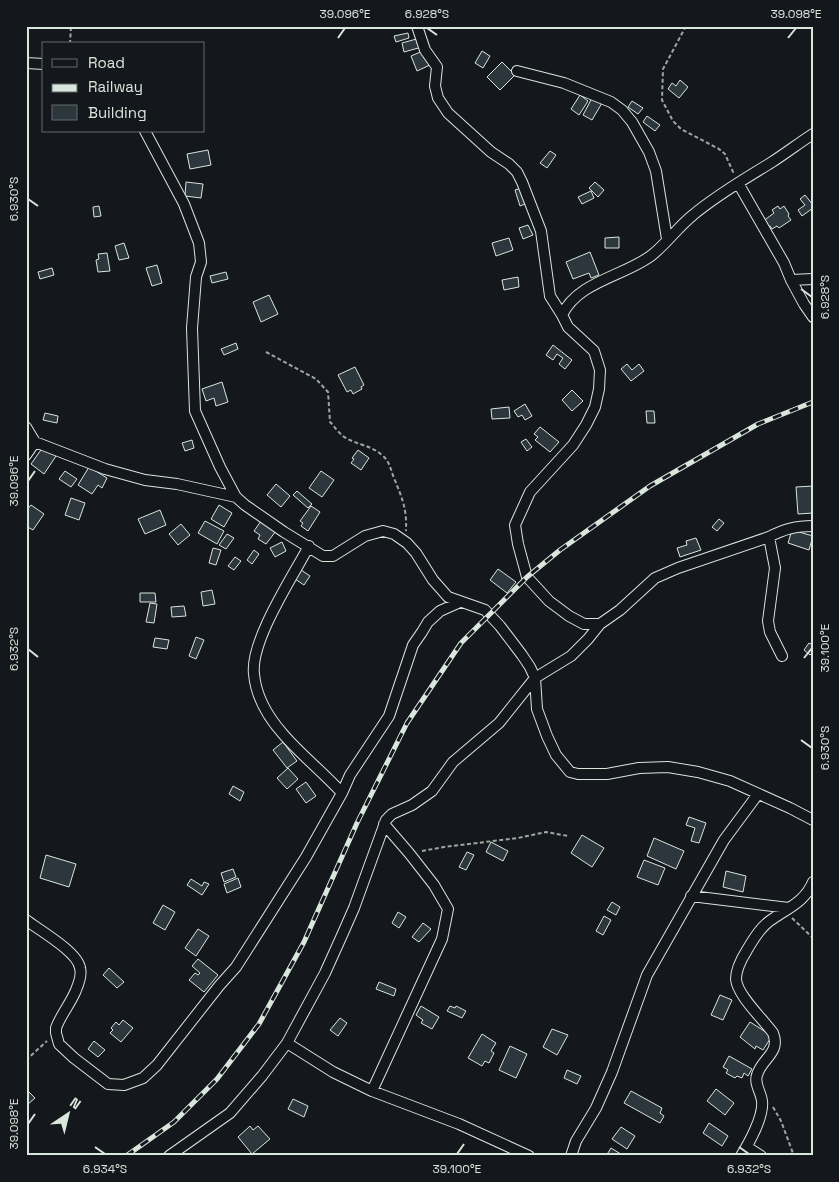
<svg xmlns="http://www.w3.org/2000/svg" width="839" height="1182" font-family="'Space Grotesk',sans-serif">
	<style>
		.building { fill: #2c363c; stroke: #d8e6dc }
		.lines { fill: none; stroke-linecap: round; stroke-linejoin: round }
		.street-casing { stroke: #d8e6dc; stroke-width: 12 }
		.path { stroke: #9da8a2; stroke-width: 2; stroke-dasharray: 4 2.5; stroke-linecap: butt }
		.street { stroke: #14181c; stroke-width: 10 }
		.rail-casing { stroke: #d8e6dc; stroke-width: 5 }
		.rail { stroke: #14181c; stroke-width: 3; stroke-dasharray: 9; stroke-linecap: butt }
		.ticks { fill: none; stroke: #d8e6dc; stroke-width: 2 }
		.neatline { fill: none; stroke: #d8e6dc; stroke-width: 2 }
		.ticks-label { font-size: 12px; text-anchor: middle; fill: #d8e6dc }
	</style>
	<rect width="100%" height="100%" fill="#14181c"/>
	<path class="building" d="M408 33 409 38 396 42 394 36Z
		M420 38 422 47 404 52 402 43Z
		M425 50 432 64 417 71 411 56Z
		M482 51 490 56 483 68 475 63Z
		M502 62 515 75 500 90 487 77Z
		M680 80 688 87 679 98 668 89 672 83 676 86Z
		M580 95 588 101 579 115 571 109Z
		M592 98 602 103 592 120 583 115Z
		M632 101 643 108 638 114 628 107Z
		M647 116 660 125 655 131 643 122Z
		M208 150 211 165 190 169 187 154Z
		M550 151 556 155 547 168 540 163Z
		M186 182 203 184 201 198 185 196Z
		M595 182 604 190 598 197 589 188Z
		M525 187 530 202 520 206 515 190Z
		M591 191 594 198 582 204 578 197Z
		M805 195 813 205V208L802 216 798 210 805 205 800 199Z
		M99 206 101 216 94 217 93 207Z
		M778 206 780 209 784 206 789 214 788 216 791 220 779 228 777 226 772 229 770 226 766 228 762 222 774 213 772 210Z
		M528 225 533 235 523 239 519 228Z
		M619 237V248H605V238Z
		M509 238 513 250 496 256 492 243Z
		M124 243 129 258 119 260 115 246Z
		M590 252 599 275 591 278 589 273 573 279 566 262Z
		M107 253 110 271 98 272 96 260 99 259 98 254Z
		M157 265 162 283 152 286 146 268Z
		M52 268 54 275 40 279 38 272Z
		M226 272 228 279 212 283 210 276Z
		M518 277 519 287 504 290 502 280Z
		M269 295 278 314 261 322 253 302Z
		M236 343 238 349 224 355 221 349Z
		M553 345 572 360 565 369 559 364 563 358 557 354 553 360 546 355Z
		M627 364 632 370 639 364 644 371 631 381 621 369Z
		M355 367 364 385 361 387 362 389 353 394 351 390 347 392 338 375Z
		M222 382 228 402 216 406 214 398 206 401 202 389Z
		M572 390 583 401 572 411 562 400Z
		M525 404 532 416 525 420 522 415 518 417 514 411Z
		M509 407 510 418 492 419 491 409Z
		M646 411H654L655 423H647Z
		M45 413 58 416 57 423 43 420Z
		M540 427 559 442 550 452 535 440 538 437 534 434Z
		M526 439 532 447 527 451 521 442Z
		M192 440 194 448 185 451 182 443Z
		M43 447 56 456 44 474 31 464Z
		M358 450 369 458 361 470 351 463 354 459 352 458Z
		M89 467 107 478 102 488 98 485 92 494 78 485Z
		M65 471 77 479 71 487 59 479Z
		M321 471 334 480 322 497 309 488Z
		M276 484 290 496 281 507 267 495Z
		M813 486V513L798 514 796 487Z
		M297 491 312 504 308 508 293 495Z
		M71 498 85 503 79 520 65 515Z
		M31 505 44 514 33 530 26 526V511Z
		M219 505 232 513 224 527 211 519Z
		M311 506 320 512 308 531 301 526 303 523 300 521Z
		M160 510 166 525 145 534 138 519Z
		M719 519 724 523 717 531 712 527Z
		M205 521 224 531 217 544 198 533Z
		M261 521 276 531 266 544 258 539 260 535 254 531Z
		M181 524 190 535 178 545 169 534Z
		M792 530 813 536 809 550 788 543Z
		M227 534 234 538 226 549 219 545Z
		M696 538 701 550 680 557 677 548 687 545 686 541Z
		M282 542 286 551 275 557 270 548Z
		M213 548 221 550 216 565 209 563Z
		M254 550 259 554 252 564 247 560Z
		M235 557 241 561 234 570 228 566Z
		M498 569 516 582 507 593 490 580Z
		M301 570 310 576 304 585 295 579Z
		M212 590 215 604 203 606 201 592Z
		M140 593H155L156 602H140Z
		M150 603 157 604 154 623 146 622Z
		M184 606 186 616 172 617 171 607Z
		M196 637 204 640 196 659 189 656Z
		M155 638 169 640 167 649 153 647Z
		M809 643 813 645V652L810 655 804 650Z
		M283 742 297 761 287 768 273 750Z
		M288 768 298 779 287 789 277 778Z
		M306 782 316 796 306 803 296 789Z
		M233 786 244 792 240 801 229 794Z
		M689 817 706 823 699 843 691 841 695 828 686 825Z
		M582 835 604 848 592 867 571 853Z
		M654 838 684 851 676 869 647 856Z
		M491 842 508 851 503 861 486 852Z
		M467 852 474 855 466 870 459 867Z
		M46 855 76 864 69 887 40 878Z
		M644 860 665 868 658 885 637 877Z
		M233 869 236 877 224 882 221 873Z
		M726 871 746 876 743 892 723 887Z
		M238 878 241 887 227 893 224 884Z
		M191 879 202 886 204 882 209 884 202 895 187 885Z
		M612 902 620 907 616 915 607 910Z
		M163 905 175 912 165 930 153 923Z
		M398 912 406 917 399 928 392 923Z
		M604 916 611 920 603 935 596 931Z
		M423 923 431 929 419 942 412 937Z
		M198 929 209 936 196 956 185 948Z
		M198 959 218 975 204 992 189 980 195 973 198 975 200 973 192 966Z
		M109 968 124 982 117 988 103 975Z
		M379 982 396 989 394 996 376 989Z
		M720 995 732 1000 723 1020 711 1015Z
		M421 1006 439 1017 432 1029 421 1023 423 1020 416 1015Z
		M450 1006 455 1008 456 1006 466 1011 462 1018 447 1011Z
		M340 1018 347 1023 338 1036 330 1030Z
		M123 1020 133 1028 121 1042 110 1033 113 1030 111 1028 116 1022 119 1025Z
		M750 1022 772 1036 763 1050 756 1046 755 1049 740 1037Z
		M552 1029 568 1035 557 1055 543 1047Z
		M482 1034 496 1043 491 1051 494 1053 489 1063 485 1061 482 1066 468 1058Z
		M94 1041 105 1050 98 1057 88 1049Z
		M510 1046 527 1054 516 1078 499 1070Z
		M729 1056 752 1069 748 1076 744 1073 742 1078 737 1076 735 1078 726 1073 728 1070 723 1067Z
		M567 1070 581 1076 577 1084 564 1078Z
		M26 1089 35 1098 27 1105 26 1104Z
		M716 1089 734 1103 725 1115 707 1101Z
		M631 1091 662 1108 660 1113 664 1116 660 1123 624 1103Z
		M293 1099 308 1106 304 1117 288 1109Z
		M709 1123 728 1136 722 1146 703 1133Z
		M250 1126 253 1130 258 1126 270 1139 252 1154 238 1137Z
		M621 1127 635 1136 627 1149 612 1139Z
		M611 1148 624 1156H606Z"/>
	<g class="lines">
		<defs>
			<path id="street" d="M417 26 425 50 437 67 435 86 438 98 448 113 491 152 509 164 517 172 522 182 541 231 550 296 562 315
				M26 63 44 64
				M517 71 564 83 611 102 622 110 632 122 649 152 656 171 667 239
				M145 131 184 204 199 243 201 262 196 277 192 328 195 411 220 467 236 497 245 505 284 532 323 556H333L365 536 383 531 394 534 407 543 416 553 433 580 448 597 485 610 500 626 522 655 530 667 535 678 537 709 547 736 556 755 570 772 578 774H607L639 768 668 767 698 772 730 781 790 808 813 820
				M813 134C799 143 786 153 772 162 745 179 718 194 693 215 678 227 667 243 652 255 625 276 578 281 562 315L568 327 594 351 600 370 599 389 595 407 586 425 573 445 530 492 515 525 518 544 527 577 549 601 569 616 584 624H600L620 610 655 578 678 568 769 537C784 529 796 526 813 526
				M738 183 784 263 791 280 804 304 813 317
				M791 280 813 279
				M26 427 35 442 105 469 145 480 177 484 236 497
				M26 455 35 442
				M769 537 775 568 768 621 770 632 782 656
				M309 546C293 576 250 641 254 674 256 697 268 717 283 734 301 755 323 772 342 793
				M691 896 789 908
				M26 920C39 930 78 952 80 968 82 975 79 983 76 990 71 1003 61 1014 56 1028V1033L59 1044 74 1058 108 1084 124 1085 143 1078 157 1065 219 986 236 967 306 857 342 793 350 775 389 716 413 645 422 632 428 622 440 611 460 602
				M287 1043 333 1072 372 1091 459 1124 529 1156
				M372 1091 442 939 448 909 434 885 409 853 384 824
				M747 1147 761 1156
				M169 1156 230 1113 262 1076 287 1043 325 973 343 933 354 908 386 820 392 814 412 805 432 791 453 762 499 723 535 678 571 656 588 639 600 624
				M571 1156 576 1141 596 1108 612 1072 647 975 724 840 758 794
				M741 1156C749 1143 764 1116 762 1101 761 1092 754 1084 757 1075 762 1058 781 1053 773 1033 763 1019 737 995 736 979 736 969 742 958 747 950 754 938 762 925 774 918 790 907 805 901 813 882"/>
		</defs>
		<use href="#street" class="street-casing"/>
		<path class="path" d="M686 26 663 69 662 100 673 121 681 129 719 149 725 154 734 174
			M70 44 71 26
			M266 352 316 379 328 392 330 422C335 427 340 435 346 438 358 445 370 445 382 455 390 462 390 468 394 478 402 498 407 508 406 531
			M422 851 444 847 518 838 546 832 568 836
			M792 918 813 938
			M26 1060 47 1041
			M773 1107 781 1121 794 1156"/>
		<use href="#street" class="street"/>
		<defs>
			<path id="rail" d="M126 1156 174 1122 217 1079 259 1024 304 942 357 823 407 723 461 643 527 577 560 550 650 486 758 424 813 402"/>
		</defs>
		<use href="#rail" class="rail-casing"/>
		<use href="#rail" class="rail"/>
	</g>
	<path class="ticks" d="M427 28 437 35M338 38 345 28M788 38 796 28M28 199 38 206M801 289 812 297M28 481 35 471M28 649 38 657M804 658 812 648M801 740 812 748M28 1124 35 1114M95 1147 105 1154M739 1147 749 1154M457 1154 464 1144"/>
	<rect width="839" height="1182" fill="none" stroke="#14181c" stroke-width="55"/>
	<rect x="42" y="42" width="162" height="90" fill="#14181c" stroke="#626a69"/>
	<rect x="52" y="59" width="25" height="8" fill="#14181c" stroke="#626a69"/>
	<text x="88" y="68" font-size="15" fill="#d8e6dc">Road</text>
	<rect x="52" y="84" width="25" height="8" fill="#d8e6dc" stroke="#626a69"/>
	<text x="88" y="92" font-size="15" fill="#d8e6dc">Railway</text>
	<rect x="52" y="105" width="25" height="15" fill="#2c363c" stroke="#626a69"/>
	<text x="88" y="118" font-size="15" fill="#d8e6dc">Building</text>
	<g transform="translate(68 1114) rotate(35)" stroke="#14181c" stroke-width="4" paint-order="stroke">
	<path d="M0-4L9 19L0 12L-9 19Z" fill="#d8e6dc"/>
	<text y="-8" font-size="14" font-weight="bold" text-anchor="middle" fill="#d8e6dc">N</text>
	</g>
	<rect x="28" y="28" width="784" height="1126" class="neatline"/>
	<g class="ticks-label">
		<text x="345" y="18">39.096°E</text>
		<text x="427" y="18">6.928°S</text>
		<text x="796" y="18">39.098°E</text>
		<text transform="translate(14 199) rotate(-90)" y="4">6.930°S</text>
		<text transform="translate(825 297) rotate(-90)" y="4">6.928°S</text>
		<text transform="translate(14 481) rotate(-90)" y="4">39.096°E</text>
		<text transform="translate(825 648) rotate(-90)" y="4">39.100°E</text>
		<text transform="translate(14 649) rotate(-90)" y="4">6.932°S</text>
		<text transform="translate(825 748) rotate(-90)" y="4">6.930°S</text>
		<text transform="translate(14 1124) rotate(-90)" y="4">39.098°E</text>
		<text x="105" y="1173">6.934°S</text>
		<text x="457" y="1173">39.100°E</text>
		<text x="749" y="1173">6.932°S</text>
	</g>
</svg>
